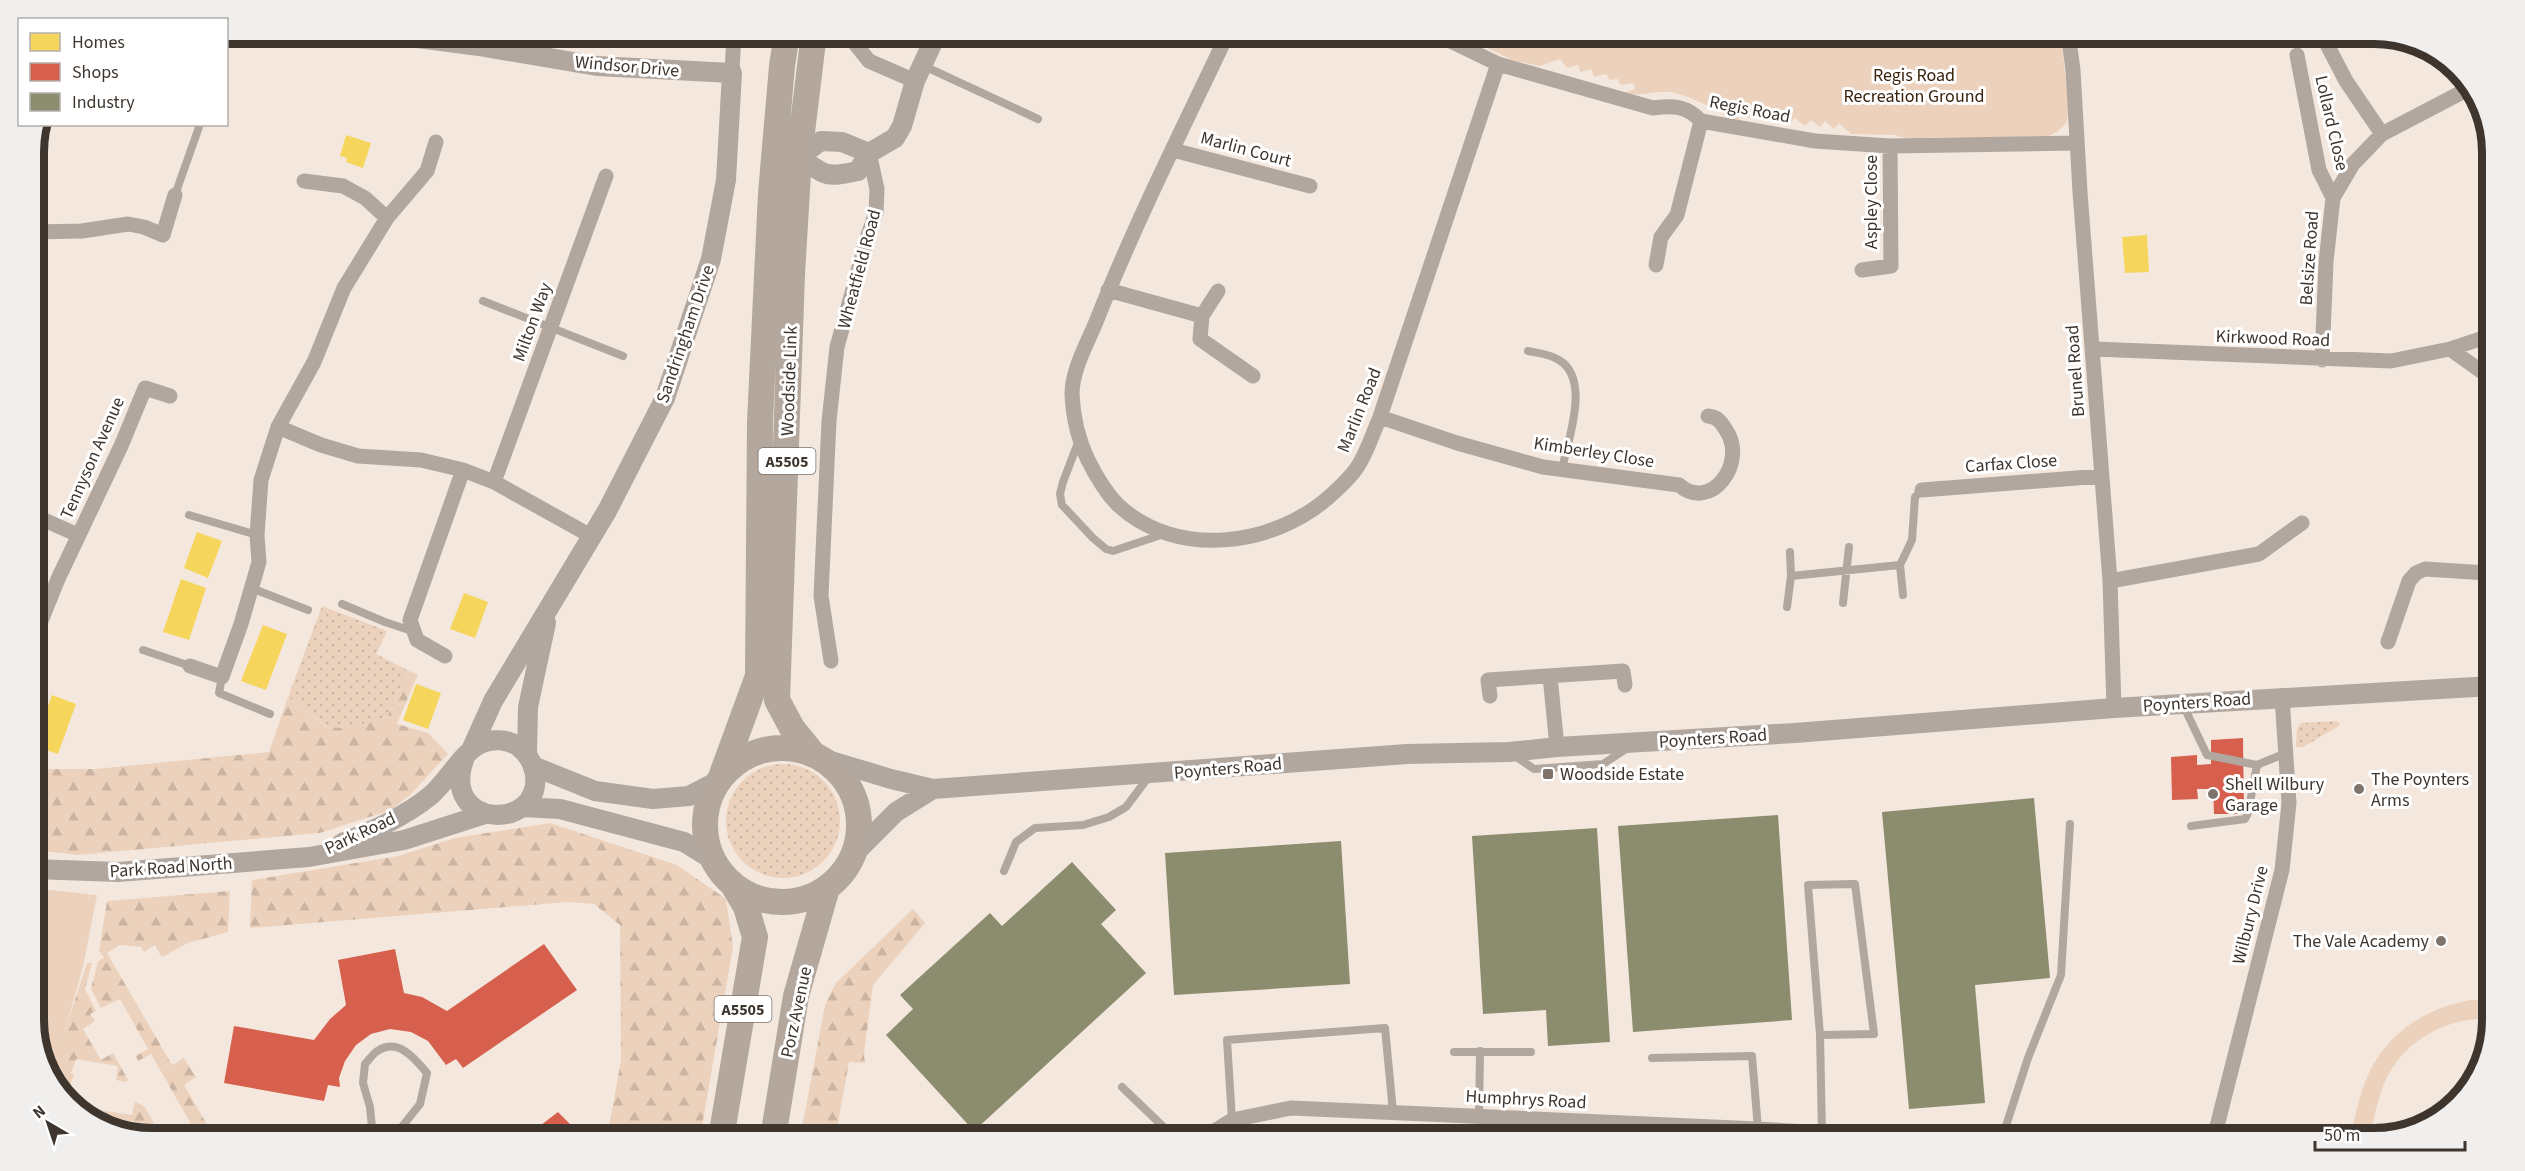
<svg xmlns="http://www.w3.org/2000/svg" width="2525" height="1171" font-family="'Source Sans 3',sans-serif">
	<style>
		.grass { fill: url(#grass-dots) }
		.forest { fill: url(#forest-firs) }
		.park { fill: #ecd2bc }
		.homes { fill: #f6d55c }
		.shops { fill: #d6604d }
		.industry { fill: #8c8c6e }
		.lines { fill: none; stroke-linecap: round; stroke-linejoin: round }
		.service { stroke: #b1a79f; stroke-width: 8 }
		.minor { stroke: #b1a79f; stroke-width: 15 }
		.tertiary { stroke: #b1a79f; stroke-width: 20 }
		.primary { stroke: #b4a89e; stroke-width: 26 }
		.poi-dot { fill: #7e746c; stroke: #fff; stroke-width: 2 }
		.labels { text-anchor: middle; stroke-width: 6; stroke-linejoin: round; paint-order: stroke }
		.shield { fill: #fff; stroke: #78726d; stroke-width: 1.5 }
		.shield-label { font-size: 16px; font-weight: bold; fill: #3e362e }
		.street-label { font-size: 18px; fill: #3e362e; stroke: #fff }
		.park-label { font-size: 18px; fill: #3a230c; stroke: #fff }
		.poi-label { font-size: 18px; fill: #3e362e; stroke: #fff; text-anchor: start }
		.rim { fill: none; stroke: #3e362e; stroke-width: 8 }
	</style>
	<defs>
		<pattern id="grass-dots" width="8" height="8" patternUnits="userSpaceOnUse" patternTransform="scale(1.5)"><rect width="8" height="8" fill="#ecd2bc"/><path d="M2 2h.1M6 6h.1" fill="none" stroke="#cbb5a2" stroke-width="1.8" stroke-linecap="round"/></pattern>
		<pattern id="forest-firs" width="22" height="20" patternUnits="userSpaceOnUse" patternTransform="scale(1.5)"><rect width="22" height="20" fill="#ecd2bc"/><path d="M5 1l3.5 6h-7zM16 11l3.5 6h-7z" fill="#cbb5a2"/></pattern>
	</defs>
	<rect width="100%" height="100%" fill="#f4e8de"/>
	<path class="grass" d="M322 606 387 631 376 654 409 671 388 715 376 721 347 728 328 727 288 697Z
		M2336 721 2340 723 2339 726 2303 747H2296L2297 728 2301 723Z
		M726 821a57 57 0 1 1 114 0a57 57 0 1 1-114 0Z"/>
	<path class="forest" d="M409 671 418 674 397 724 428 733 448 754 410 795 391 810 320 833 78 855 33 850V766L43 769H95L269 752 288 697 327 727 347 728 376 721 388 715Z
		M550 823 677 865 726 899 733 947 700 1138H607L621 1060 620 925 594 904 568 902 250 928 252 880 398 856 455 838Z
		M230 891 228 932 188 943 162 957 155 945 144 952 141 947 120 945 107 953 172 1065 184 1058 196 1077 184 1085 215 1138H184L195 1131 151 1054 138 1061 136 1056 148 1049 120 999 101 1008 91 989 98 961 104 958 99 951 107 901Z
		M913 909 925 923 873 985 864 1054 865 1063 849 1062 836 1134 802 1128 825 1005 836 983Z
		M87 963H92L85 989 96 1011 90 1014 95 1021 83 1029 101 1060 113 1053 128 1080 125 1082 116 1080 118 1066 76 1059 71 1073 74 1074 69 1090 71 1091 70 1099 53 1085 50 1076Z
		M135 1101 145 1107 162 1138H151L152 1125 89 1114 80 1107 132 1115Z"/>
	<path class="park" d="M1457 33H2060L2070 109 2066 123 2057 132 2049 136 2000 138 1930 137 1922 143 1895 135 1851 134 1839 123 1834 129 1825 121 1820 127 1811 120 1805 126 1795 118 1790 123 1782 117 1776 122 1768 114 1762 120 1755 112 1749 118 1741 111 1736 115 1743 123C1718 114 1698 97 1670 92 1655 90 1641 97 1625 93L1635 89 1634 83 1620 85 1618 79 1610 80 1606 74 1594 77 1591 69 1580 72 1578 65 1567 68 1560 59 1540 66 1514 61Z
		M33 888 97 895 83 967 51 1079 33 1027Z
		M2471 1000H2492V1019C2447 1016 2401 1042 2384 1084 2377 1101 2374 1120 2369 1138H2350C2355 1119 2358 1098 2366 1080 2384 1035 2424 1008 2471 1000Z"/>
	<path class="homes" d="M346 135 371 143 363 168 346 162 347 158 340 156Z
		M2147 235 2149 272 2125 273 2122 237Z
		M197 532 222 541 208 578 184 568Z
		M181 579 206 588 189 640 163 632Z
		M464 593 488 602 475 638 450 629Z
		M263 625 287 634 266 690 241 681Z
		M416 684 441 693 428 729 403 720Z
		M52 695 76 704 58 754 34 746Z"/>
	<path class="shops" d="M2243 738 2244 814H2214L2213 789H2197L2198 799 2172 800 2171 757 2197 755V765L2211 764V740Z
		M544 944 577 990 463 1068 456 1059 446 1065 428 1041 411 1032 390 1029 371 1034 356 1045 345 1061 339 1078 340 1087 328 1085 324 1101 224 1083 234 1026 314 1040 330 1019 346 1005 338 960 395 949 404 993 422 997 447 1011Z
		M558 1112 571 1125 569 1138H524Z"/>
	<path class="industry" d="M2034 798 2050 978 1975 985 1985 1103 1909 1109 1882 812Z
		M1778 815 1792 1020 1633 1032 1618 826Z
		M1597 828 1610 1042 1548 1046 1546 1010 1483 1014 1472 836Z
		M1341 841 1350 984 1174 995 1165 853Z
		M1072 862 1116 910 1101 924 1146 973 974 1131 886 1035 913 1009 900 995 990 913 1002 926Z"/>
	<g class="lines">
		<path class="service" d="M924 66 1038 119
			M175 195 199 127
			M483 301 623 356
			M1528 351C1538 353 1550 354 1559 360 1591 379 1568 440 1562 469
			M1079 440 1063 482 1060 494 1062 505 1093 538 1106 549 1113 551 1164 534
			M189 515 257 535
			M1790 552 1791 576
			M1900 565 1903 595
			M251 588 308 610
			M1843 603 1849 547
			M342 604 385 622 412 631
			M1787 607 1791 576 1900 565 1912 540 1915 497 1922 490
			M143 650 190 666
			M222 677 219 693 270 714
			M2183 705 2207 755 2257 765
			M1515 756 1534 769 1603 764 1629 747
			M2191 826 2245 819 2248 813 2257 765 2286 753
			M1004 871 1016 842 1035 828 1083 825 1109 817 1126 807 1150 775
			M1820 1035 1874 1034 1855 884 1808 885 1820 1035 1822 1133
			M1454 1052H1531
			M1652 1058 1752 1056 1758 1129
			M1122 1087 1175 1138
			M1479 1116 1480 1051
			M1232 1120 1227 1040 1385 1028 1393 1112
			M373 1138 370 1107 363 1083 365 1064C369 1060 373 1053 379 1050 399 1038 416 1060 427 1073L420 1104 393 1138
			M1566 1138 1567 1121
			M2002 1138 2028 1058 2061 975 2070 824"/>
		<path class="minor" d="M856 33 853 41 869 61 915 81
			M1228 33C1183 128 1135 223 1096 322 1087 344 1072 370 1072 394 1073 418 1078 439 1088 460 1096 476 1105 492 1118 505 1176 559 1273 547 1330 496 1339 488 1351 477 1358 466 1367 452 1373 433 1380 417L1498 64
			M1434 33 1498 64 1653 108C1673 105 1687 106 1701 121L1815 141 1890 146 2077 143
			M2068 33 2073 70 2080 192 2110 581 2114 708
			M2321 33 2346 81 2382 134
			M2297 55 2319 170 2333 198
			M732 73 734 33
			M1173 150 1310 186
			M387 218 427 171 436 142
			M33 232 82 231 128 224 144 227 163 235 175 195
			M1656 265 1661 237 1677 215 1701 121
			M1862 270 1891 266 1890 146
			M1108 290 1202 316 1200 339 1253 376
			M1202 316 1218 291
			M2094 349 2391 361 2450 349 2492 335
			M2450 349 2492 379
			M2322 360 2326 262 2333 198 2353 164 2382 134 2472 87
			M1380 417 1457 443 1543 467 1679 485C1711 513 1748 462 1726 430 1721 422 1718 417 1708 416
			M278 427 321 445 358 456 421 460 463 470 494 482 591 536
			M494 482 606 176
			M1922 490 2102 476
			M33 515 78 535
			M2110 581 2259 554 2302 523
			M33 641 58 579 121 446 145 388 170 396
			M2388 642 2409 581 2416 573 2425 569 2487 573 2492 576
			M445 656 417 640 410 620 463 470
			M831 661 821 596 829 421 837 347 868 235 876 213 877 189 869 153
			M190 666 222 677 241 624 259 562 257 535 261 480 278 427 314 362 344 288 387 218 365 198 343 186 304 181
			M1550 676 1557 747
			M1490 696 1488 680 1623 671 1625 685
			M1203 1138 1232 1120 1291 1108 1758 1129 1822 1133 1852 1138
			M2214 1138 2282 870 2289 803 2282 697"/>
		<path class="tertiary" d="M380 33 479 46 597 66 732 73 726 180 711 259 665 398 607 511 493 701 471 750
			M869 153 895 138 902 126 915 81 937 33
			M789 156C804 157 810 167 824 173 833 177 848 173 858 171L869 153
			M799 157 821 141 842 142 869 153
			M527 755 528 707 546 623
			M821 758 891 779 933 789 1407 754 1509 752 1557 747 1795 733 2114 708 2492 686
			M533 766 595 791 653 799 689 796 718 781
			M522 807 560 809 684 842 713 860
			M342 843C372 831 404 817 430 796 447 782 461 754 480 744 492 738 508 739 519 747 528 754 533 763 535 774 542 832 440 829 464 760
			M854 854 896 812 933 789
			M33 869 118 872 309 857 404 840 485 814"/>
		<path class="primary" d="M705 825a77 77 0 1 1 154 0a77 77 0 1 1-154 0Z
			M813 754 792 728 777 700 792 274 799 157 814 33
			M721 777 758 676 760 422 771 193 782 66 787 33
			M721 1138 755 937 746 907 733 885
			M773 1138 796 996 827 888"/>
	</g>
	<g class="poi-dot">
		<rect x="1542" y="768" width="12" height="12" rx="3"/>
		<circle cx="2359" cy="789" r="6"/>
		<circle cx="2213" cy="794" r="6"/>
		<circle cx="2441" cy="941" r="6"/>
	</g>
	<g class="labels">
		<g class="shield">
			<rect x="758.5" y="448" width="57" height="26" rx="4.5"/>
			<rect x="714.5" y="996" width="57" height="26" rx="4.5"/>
		</g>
		<g class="shield-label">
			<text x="787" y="467">A5505</text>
			<text x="743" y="1015">A5505</text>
		</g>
		<g class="street-label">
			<text transform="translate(627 66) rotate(5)" y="6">Windsor Drive</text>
			<text transform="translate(1750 109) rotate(11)" y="6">Regis Road</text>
			<text transform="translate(2332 123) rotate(77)" y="6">Lollard Close</text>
			<text transform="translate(1246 149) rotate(15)" y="6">Marlin Court</text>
			<text transform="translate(1871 202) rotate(-90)" y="6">Aspley Close</text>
			<text transform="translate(2309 258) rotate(-86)" y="6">Belsize Road</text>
			<text transform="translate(859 269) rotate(-75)" y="6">Wheatfield Road</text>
			<text transform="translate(532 322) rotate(-70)" y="6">Milton Way</text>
			<text transform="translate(685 334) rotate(-71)" y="6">Sandringham Drive</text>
			<text transform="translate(2273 338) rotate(2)" y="6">Kirkwood Road</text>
			<text transform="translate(2075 371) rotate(-94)" y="6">Brunel Road</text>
			<text transform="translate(789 381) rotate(-88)" y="6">Woodside Link</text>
			<text transform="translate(1359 410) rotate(-68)" y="6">Marlin Road</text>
			<text transform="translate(1594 452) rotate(9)" y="6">Kimberley Close</text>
			<text transform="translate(92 458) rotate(-66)" y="6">Tennyson Avenue</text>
			<text transform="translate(2011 463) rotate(-4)" y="6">Carfax Close</text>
			<text transform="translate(2197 702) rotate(-4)" y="6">Poynters Road</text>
			<text transform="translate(1713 738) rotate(-4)" y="6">Poynters Road</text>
			<text transform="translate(1228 768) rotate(-5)" y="6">Poynters Road</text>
			<text transform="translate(360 833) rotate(-25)" y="6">Park Road</text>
			<text transform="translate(171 867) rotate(-4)" y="6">Park Road North</text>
			<text transform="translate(2250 915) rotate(-76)" y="6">Wilbury Drive</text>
			<text transform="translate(796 1012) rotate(-78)" y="6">Porz Avenue</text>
			<text transform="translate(1526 1099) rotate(3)" y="6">Humphrys Road</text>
		</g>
		<g class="park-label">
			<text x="1914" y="81">Regis Road<tspan x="1914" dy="21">Recreation Ground</tspan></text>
		</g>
		<g class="poi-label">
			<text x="1560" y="780">Woodside Estate</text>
			<text x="2371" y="785">The Poynters<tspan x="2371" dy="21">Arms</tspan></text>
			<text x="2225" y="790">Shell Wilbury<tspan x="2225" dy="21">Garage</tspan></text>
			<text x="2429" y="947" text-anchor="end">The Vale Academy</text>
		</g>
	</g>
	<path d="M0 0H2525V1171H0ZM152 44H2374A108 108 0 0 1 2482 152V1020A108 108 0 0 1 2374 1128H152A108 108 0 0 1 44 1020V152A108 108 0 0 1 152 44Z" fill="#f0efee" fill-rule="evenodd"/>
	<path class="rim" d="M152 44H2374A108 108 0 0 1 2482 152V1020A108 108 0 0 1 2374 1128H152A108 108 0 0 1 44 1020V152A108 108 0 0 1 152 44Z"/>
	<rect x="18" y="18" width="210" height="108" fill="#ffffff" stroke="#b2afab" stroke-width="1.5"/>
	<rect x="30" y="33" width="30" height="18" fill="#f6d55c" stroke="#b2afab" stroke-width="1.5"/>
	<text x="72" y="48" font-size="18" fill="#3e362e">Homes</text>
	<rect x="30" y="63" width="30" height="18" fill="#d6604d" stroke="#b2afab" stroke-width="1.5"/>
	<text x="72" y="78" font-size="18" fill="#3e362e">Shops</text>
	<rect x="30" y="93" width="30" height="18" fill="#8c8c6e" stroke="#b2afab" stroke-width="1.5"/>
	<text x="72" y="108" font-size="18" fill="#3e362e">Industry</text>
	<g transform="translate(48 1123) rotate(321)" stroke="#ffffff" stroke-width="4.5" paint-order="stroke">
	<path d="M0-4.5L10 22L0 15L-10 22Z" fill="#3e362e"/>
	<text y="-9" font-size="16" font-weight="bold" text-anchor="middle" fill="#3e362e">N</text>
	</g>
	<path d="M2315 1141v9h150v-9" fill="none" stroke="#3e362e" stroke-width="3"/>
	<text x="2324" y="1141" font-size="18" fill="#3e362e" stroke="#ffffff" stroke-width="4.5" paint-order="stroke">50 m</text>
</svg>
